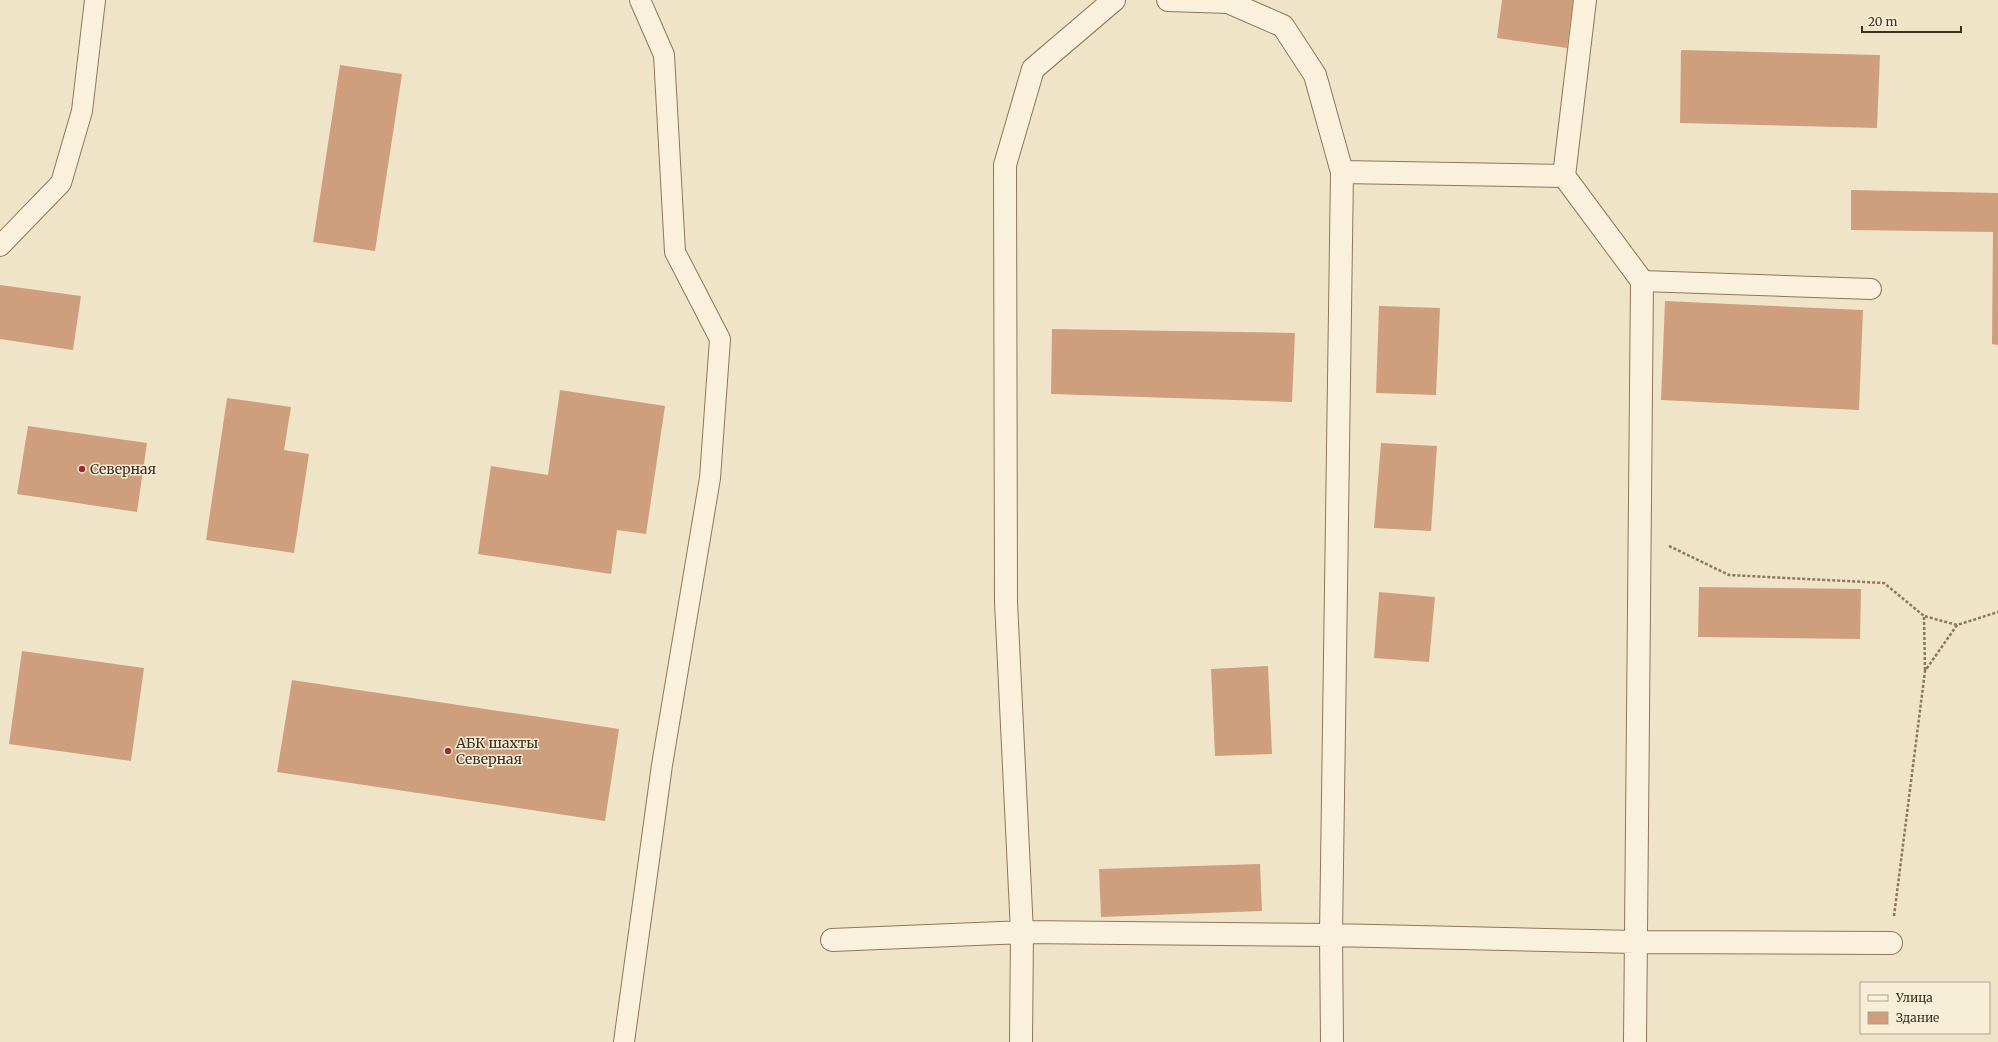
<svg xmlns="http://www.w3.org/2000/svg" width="1998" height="1042" font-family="Merriweather,serif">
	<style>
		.building { fill: #cf9f7d }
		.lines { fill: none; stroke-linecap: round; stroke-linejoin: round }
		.lane-casing { stroke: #8d765c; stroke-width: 22 }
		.street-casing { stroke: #8d765c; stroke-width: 24 }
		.path { stroke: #8d765c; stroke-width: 2.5; stroke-dasharray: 3 2; stroke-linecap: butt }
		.lane { stroke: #faf1dc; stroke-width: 20 }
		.street { stroke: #faf1dc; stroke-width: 22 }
		.poi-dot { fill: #9e2a2b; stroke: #f7eed8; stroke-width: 1.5 }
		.labels { text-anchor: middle; stroke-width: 3; stroke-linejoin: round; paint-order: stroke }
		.poi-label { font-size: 14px; fill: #3d2e20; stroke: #f7eed8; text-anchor: start }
	</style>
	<rect width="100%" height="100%" fill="#f0e4c8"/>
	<path class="building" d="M1502 0H1573L1567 48 1497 38Z
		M1681 50 1880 55 1877 128 1680 123Z
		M340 65 402 74 375 251 313 242Z
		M1851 190 1998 193V345L1992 344 1993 232 1851 230Z
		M0 285 81 296 73 350 0 339Z
		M1665 301 1863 310 1859 410 1661 400Z
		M1379 306 1440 308 1436 395 1376 393Z
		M1052 329 1295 333 1292 402 1051 394Z
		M560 390 665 406 646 534 617 530 611 574 478 554 491 466 548 475Z
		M227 398 291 407 284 450 309 454 294 553 206 540Z
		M28 426 147 443 137 512 17 494Z
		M1381 443 1437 446 1431 531 1374 528Z
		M1699 587 1861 589 1860 639 1698 637Z
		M1379 592 1435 597 1429 662 1374 658Z
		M22 651 144 668 131 761 9 744Z
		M1268 666 1272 754 1215 756 1211 669Z
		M292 680 619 729 605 821 277 772Z
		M1260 864 1262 911 1101 917 1099 869Z"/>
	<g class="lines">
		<defs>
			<path id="lane" d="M0 246 61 183 82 111 95 0
				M1642 281 1871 289
				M624 1042 662 765 710 478 720 339 675 252 664 55 640 0"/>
			<path id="street" d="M1168 0 1228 2 1283 26 1315 75 1342 172 1331 935 1332 1042
				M1585 0 1564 176 1642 281 1635 1042
				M1342 172 1564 176
				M832 940 1022 932 1331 935 1635 942 1891 943
				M1021 1042 1022 932 1006 602 1005 165 1033 69 1114 0"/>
		</defs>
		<use href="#lane" class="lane-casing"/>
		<use href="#street" class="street-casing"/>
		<path class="path" d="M1669 546 1729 575 1884 583 1924 616
			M1925 670 1924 616 1957 625
			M1894 916 1925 671 1957 625 1998 612"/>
		<use href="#lane" class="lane"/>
		<use href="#street" class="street"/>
	</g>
	<g class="poi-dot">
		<circle cx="82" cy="469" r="4"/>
		<circle cx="448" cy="751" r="4"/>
	</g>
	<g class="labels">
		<g class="poi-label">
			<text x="90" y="474">Северная</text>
			<text x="456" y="748">АБК шахты<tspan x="456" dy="16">Северная</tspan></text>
		</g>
	</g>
	<rect x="1860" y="982" width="130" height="52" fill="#f7eed8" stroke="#ada18e"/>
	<rect x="1868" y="995" width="20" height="6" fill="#faf1dc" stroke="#ada18e"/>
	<text x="1896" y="1002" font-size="12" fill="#3d2e20">Улица</text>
	<rect x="1868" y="1012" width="20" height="12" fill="#cf9f7d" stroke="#ada18e"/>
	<text x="1896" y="1022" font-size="12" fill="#3d2e20">Здание</text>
	<path d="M1862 26v6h99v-6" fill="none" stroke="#3d2e20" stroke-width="2"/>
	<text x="1868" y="26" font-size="12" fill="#3d2e20" stroke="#f7eed8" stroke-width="3" paint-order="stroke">20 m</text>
</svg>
